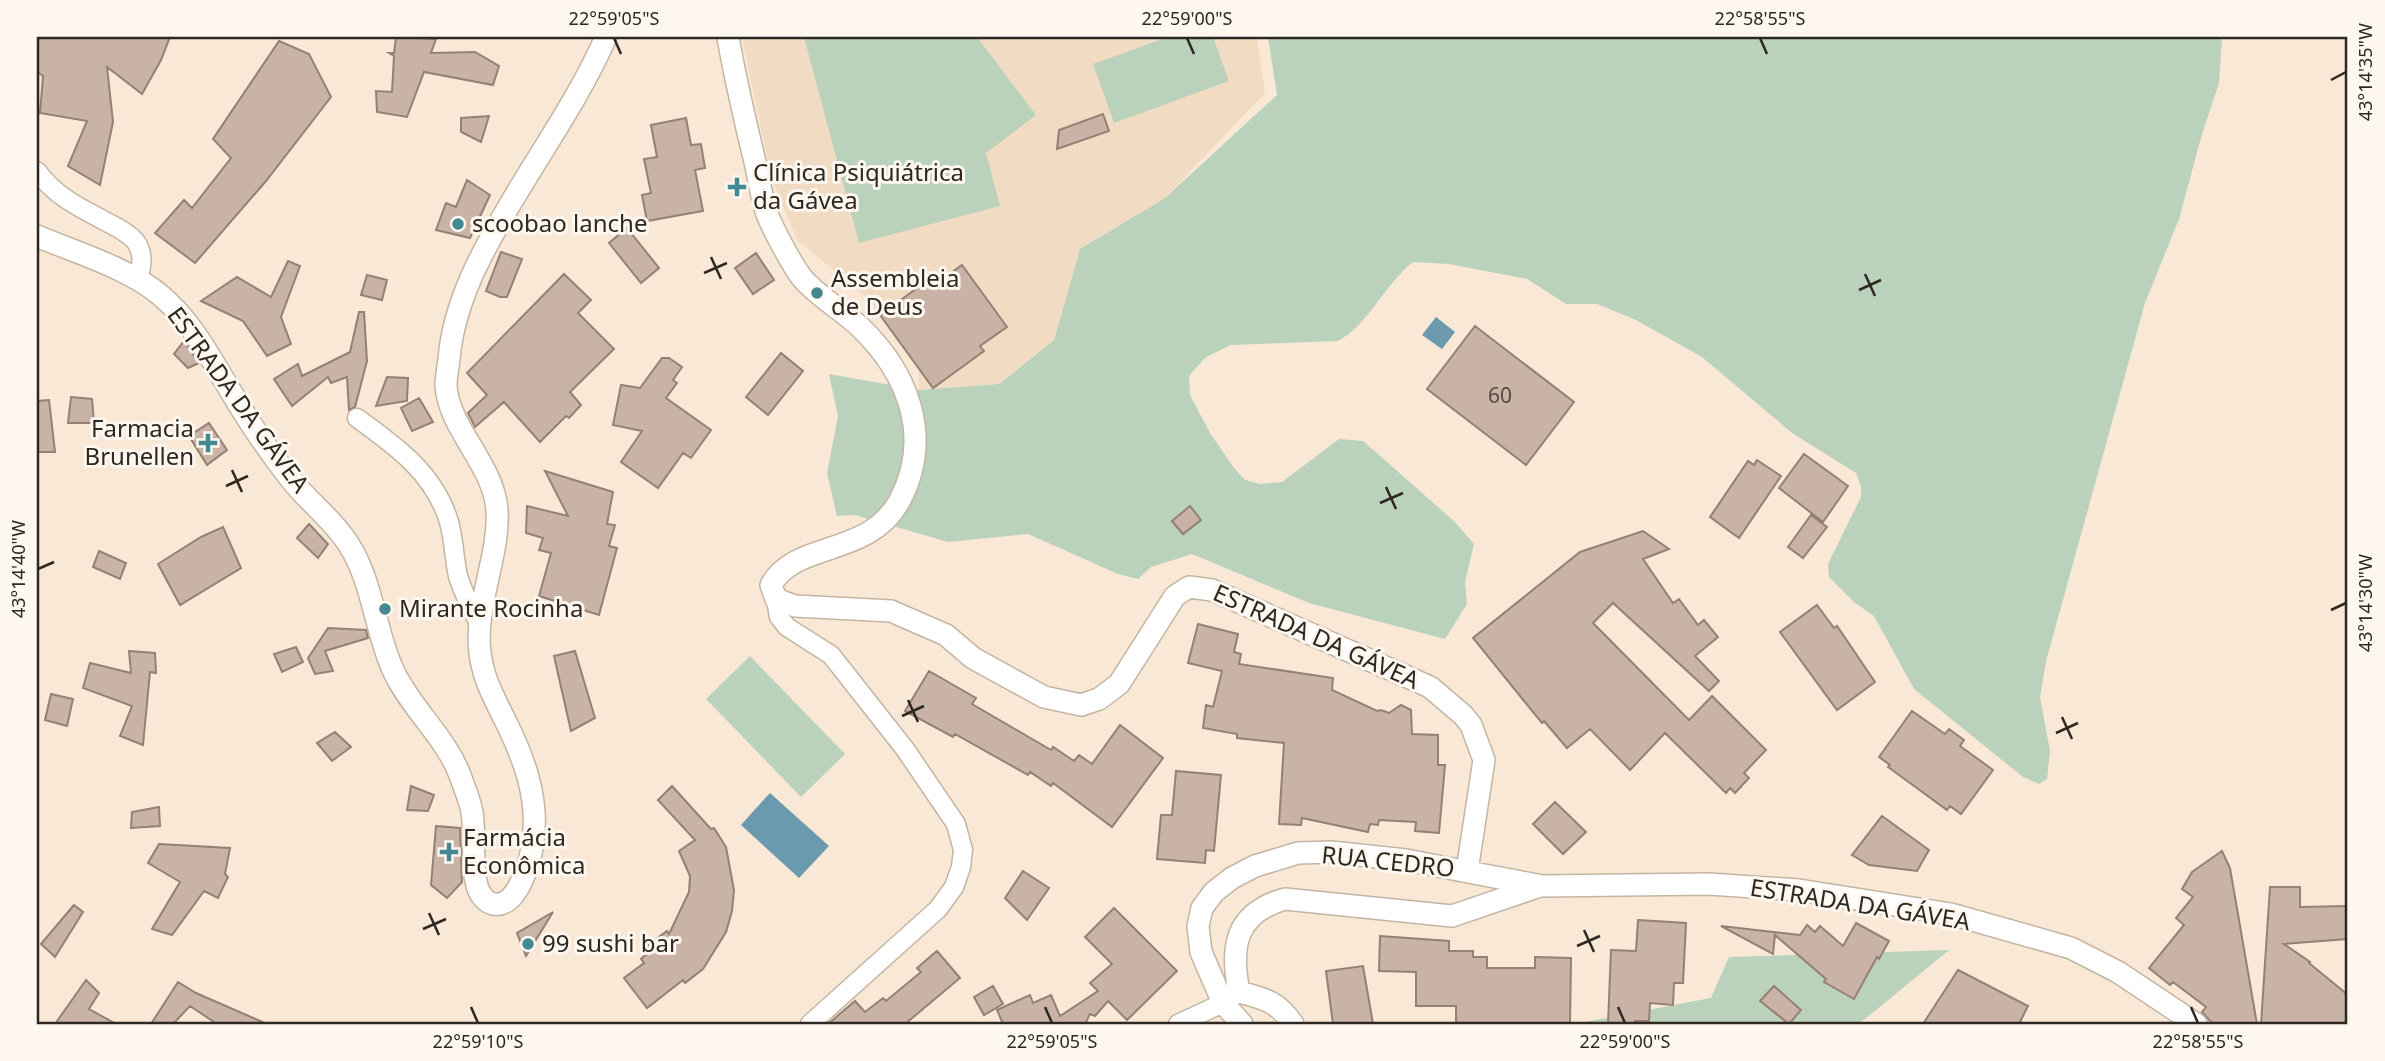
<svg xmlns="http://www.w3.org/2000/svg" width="2385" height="1061" font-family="'Noto Sans',sans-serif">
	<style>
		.built { fill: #f1dcc3 }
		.green { fill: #bad2bc }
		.water { fill: #6b99ad }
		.building { fill: #c8b3a6; stroke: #948074; stroke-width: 2 }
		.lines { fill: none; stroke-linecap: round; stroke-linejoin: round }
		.minor-casing { stroke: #c4b5a3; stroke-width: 21 }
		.tertiary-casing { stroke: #c4b5a3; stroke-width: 24 }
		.minor { stroke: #fff; stroke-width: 18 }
		.tertiary { stroke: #fff; stroke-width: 21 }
		.ticks { fill: none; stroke: #2d2821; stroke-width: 2.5 }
		.poi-dot { fill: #428991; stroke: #fdf7ef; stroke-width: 2.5 }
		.labels { text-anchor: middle; stroke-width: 6; stroke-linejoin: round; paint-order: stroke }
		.number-label { font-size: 21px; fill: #544b42 }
		.poi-label { font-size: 24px; fill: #2d2821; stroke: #fdf7ef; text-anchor: start }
		.street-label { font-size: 24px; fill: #2d2821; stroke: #fdf7ef }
		.neatline { fill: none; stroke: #2d2821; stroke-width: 2.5 }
		.ticks-label { font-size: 18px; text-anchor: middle; fill: #2d2821 }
	</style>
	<rect width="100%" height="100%" fill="#f8e8d5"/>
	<path class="built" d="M742 37H1257L1265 93 1165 198 1080 249 1054 340 998 384 919 390V353L858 290 797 240 771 176Z"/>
	<path class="green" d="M804 37H977L1036 115 986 153 1000 206 859 243Z
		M1168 37H1213L1229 81 1114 123 1093 64Z
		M1268 37H2222L2219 83 2202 134 2179 219 2145 303 2046 661 2040 697 2050 751 2047 779 2039 784 2023 777 1914 689 1874 616 1854 602 1829 577 1828 564 1861 497V486L1856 473 1792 433 1702 357 1636 320 1597 304H1566L1527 279 1449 264 1413 262C1385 284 1368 325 1338 341L1231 345 1206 357 1189 376 1190 395 1210 433 1234 468 1245 480 1260 484 1282 482 1339 439 1363 441 1455 522 1474 544 1465 582 1467 604 1445 639 1309 603 1192 554 1151 567 1138 579 1118 574 1028 534 948 542 855 515 837 516 827 473 838 416 829 374 919 390 999 384 1054 340 1080 249 1165 198 1277 95Z
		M750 656 845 754 801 797 706 699Z
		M1949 950 1859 1024H1574L1711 998 1729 957Z"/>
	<path class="water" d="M1436 317 1455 332 1442 349 1422 335Z
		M770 793 829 846 799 878 741 825Z"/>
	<path class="building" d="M39 37H170L161 60 142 94 107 67 113 122 100 185 68 166 87 121 40 113 43 76 37 72V44Z
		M396 37 436 39 431 53 475 52 499 66 493 85 424 72 407 117 377 112 376 91 392 92 394 56 389 53H394Z
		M279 41 309 54 331 97 266 181 195 263 155 233 184 200 192 208 231 158 213 139Z
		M1103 114 1109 131 1057 149 1059 130Z
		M489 116 481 142 461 132V118Z
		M686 118 691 145 701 144 705 168 695 170 703 211 647 221 642 195 651 193 644 159 657 157 651 125Z
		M467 180 490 195 470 238 436 230 446 203 456 207Z
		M627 228 659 268 641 283 609 243Z
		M501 252 522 259 507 297H500L486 291Z
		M756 253 774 280 753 294 735 268Z
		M288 261 300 266 281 317 291 344 267 356 243 321 201 301 237 277 271 297Z
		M962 265 1007 327 980 346 984 351 933 388 880 315 931 278 936 284Z
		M564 274 591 300 578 313 614 349 570 392 581 405 569 418 566 416 540 442 504 402 475 427 468 413 487 395 467 373Z
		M367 275 387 280 382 300 361 295Z
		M359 312H364L367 361 355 407 349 410 347 377 331 383 328 377 292 406 274 379 298 364 302 376 350 352Z
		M1475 326 1574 402 1526 465 1427 389Z
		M184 341 199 363 188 368 174 354Z
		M781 353 803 371 768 415 746 397Z
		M662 358H669L682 367 673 380 677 383 666 398 711 430 691 458 683 453 658 488 621 462 642 431 613 425 621 385 640 388Z
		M387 377 408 378 407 401 376 406Z
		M71 397 92 399 94 423H68Z
		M419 398 433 422 412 431 401 408Z
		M49 400 55 452H37V401Z
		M209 423 227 450 207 465 189 436Z
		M1804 454 1848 486 1823 522 1779 488Z
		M1757 460 1781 476 1739 538 1710 517 1748 461 1754 465Z
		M545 471 613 492 607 524 615 525 609 546 617 548 599 615 539 596 551 553 539 550 543 538 526 533 527 506 568 516Z
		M1190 506 1201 520 1183 534 1172 521Z
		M1811 515 1827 527 1803 558 1788 547Z
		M309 524 328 544 318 558 297 538Z
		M223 527 241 568 180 605 158 564 201 537Z
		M1643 531 1669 549 1643 559 1673 603 1679 599 1698 625 1704 620 1718 637 1695 656 1719 681 1709 691 1613 603 1593 623 1689 720 1712 696 1766 750 1744 773 1749 778 1735 793 1730 788 1726 793 1665 733 1630 770 1590 729 1567 748 1544 721 1542 723 1473 638 1580 552Z
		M99 551 126 563 120 579 93 567Z
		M1817 605 1834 628 1837 626 1875 682 1837 710 1780 632Z
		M1198 624 1238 634 1234 652 1241 654 1239 664 1333 678 1332 690 1377 711 1381 710 1389 713 1401 705 1411 710 1412 734 1438 735V765H1445L1439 833 1415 831 1416 822 1379 820 1378 825 1370 824 1368 832 1302 818 1301 825 1279 824 1284 743 1237 738V734L1203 728 1206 705 1213 707 1222 671 1188 663Z
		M328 628 366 630 368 638 325 651 333 671 315 674 308 658Z
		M296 647 303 662 282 672 274 654Z
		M129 651 155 653 156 673 150 672 143 745 120 736 132 706 83 688 90 663 131 673Z
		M575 651 595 718 571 731 554 656Z
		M929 671 976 698 972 704 1051 750 1053 747 1074 761 1079 755 1092 764 1120 725 1163 758 1112 827 1053 783 1051 786 1030 772 1028 775 955 734 953 737 905 711Z
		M51 694 73 699 67 726 45 720Z
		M1912 711 1945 734 1949 729 1964 740 1960 746 1993 770 1961 814 1950 806 1947 810 1888 767 1890 765 1879 757Z
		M335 732 351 747 332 761 317 743Z
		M1176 771 1221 775 1214 851 1206 850 1205 863 1157 859 1161 815H1172Z
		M411 786 434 795 428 811 407 810Z
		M672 786 711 829 714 828 726 847 734 890 732 911 726 932 703 969 685 983 683 980 647 1008 624 978 644 963 641 959 648 953 644 948 667 931 669 934 689 892 690 876 679 851 695 840 658 800Z
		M1555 802 1586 832 1563 854 1533 824Z
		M159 807 160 826 131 828 132 812Z
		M1882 816 1929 850 1917 871 1869 865 1852 855Z
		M436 826 460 828 462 882 447 898 431 885Z
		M159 844 230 848 225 874 228 877 218 898 204 891 172 935 152 929 180 882 148 863Z
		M2222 851 2230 868 2257 1024H2213L2202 1012 2206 1007 2173 982 2170 985 2149 968 2184 925 2176 918 2193 897 2182 889 2192 872Z
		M1023 871 1049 888 1027 920 1005 898Z
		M2270 887H2300V907L2347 906V939L2284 944 2310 962 2309 963 2348 995V1024H2261Z
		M74 905 83 912 55 957 41 944Z
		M1114 908 1177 971 1127 1020 1108 1001 1095 1016 1090 1014 1085 1024H1003L997 1010 1030 995 1033 1003 1051 995 1060 1016 1098 991 1090 983 1112 964 1085 937Z
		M553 912 526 956 517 933Z
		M1638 920 1686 923 1683 983H1674L1673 1005 1650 1003 1649 1021H1635V1024H1608L1611 950 1636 951Z
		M1856 923 1889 941 1879 959 1877 957 1854 999 1824 982 1826 979 1775 935 1773 954 1721 926 1800 935 1807 925 1815 932 1820 926 1843 946Z
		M1380 936 1449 941V951H1473V957H1487V968H1535V957L1571 958 1570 1024H1456V1006H1416V972L1379 971Z
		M937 951 960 978 905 1024H828L855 1001 865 1012 883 998 886 1001 921 972 917 968Z
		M1363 966 1373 1024H1333L1326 971Z
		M1958 970 2028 1006 2019 1024H1923Z
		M86 980 99 993 89 1009 116 1024H55Z
		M178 982 196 993 267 1024H217L190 1006 173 1024H151Z
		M993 986 1003 1004 984 1015 974 997Z
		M1774 986 1801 1010 1789 1024 1760 1001Z"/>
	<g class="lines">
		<defs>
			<path id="minor" d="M37 171C54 195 78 207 103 220 114 226 128 232 136 242 144 254 142 266 138 279
				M357 418C396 446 435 474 449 522 454 540 454 558 458 576 463 593 472 610 480 625
				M776 599 779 617 787 627 831 655 905 749 956 824 963 850 961 867 954 887 938 909 810 1024
				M1178 1024 1223 1003 1234 996"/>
			<path id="tertiary" d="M728 37C735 79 745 120 755 162 759 178 761 197 767 214 773 229 793 267 803 279 820 298 842 310 860 327 908 373 933 437 900 500 869 558 796 540 771 585L776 599 795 606 891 611 946 635 973 658 1044 697 1081 705 1099 699 1119 684 1175 596 1189 587 1212 590 1430 687 1463 715 1471 725 1484 760 1467 871
				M37 236C74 252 128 268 159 294 192 321 211 359 233 395 250 424 269 451 289 477 307 501 333 519 349 545 373 582 375 632 394 672 412 710 447 738 461 778 465 789 470 801 472 812 476 834 470 875 480 893 483 898 486 902 493 904 518 909 531 859 533 841 539 798 524 758 505 720 494 698 483 678 480 653 474 606 500 555 497 510 494 465 449 429 446 386 446 377 448 368 449 359 454 301 483 250 512 201 544 147 581 94 606 37
				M1242 1024 1223 1003 1201 952 1198 926 1202 908 1214 892 1232 878 1255 866 1298 853 1331 852 1406 860 1542 886 1709 884 1799 890 1951 914 2071 948 2118 972 2196 1024
				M1293 1024C1277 1001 1265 999 1239 992 1230 947 1235 913 1285 899L1452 916 1540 886"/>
		</defs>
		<use href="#minor" class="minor-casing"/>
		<use href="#tertiary" class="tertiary-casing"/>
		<use href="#minor" class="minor"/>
		<use href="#tertiary" class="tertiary"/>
	</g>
	<path class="ticks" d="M614 38 621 54M1187 38 1194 54M1760 38 1767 54M2331 80 2346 72M711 257 721 279M704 273 727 263M1865 274 1875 296M1859 290 1881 280M232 470 242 492M226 486 248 476M1386 487 1396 509M1380 503 1403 493M38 569 54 562M2331 610 2346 603M908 700 918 722M902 716 924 706M2062 717 2072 739M2056 733 2078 723M429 913 439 935M423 929 446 919M1584 930 1594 952M1577 946 1600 936M471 1007 478 1023M1045 1007 1052 1023M1618 1007 1625 1023M2191 1007 2198 1023"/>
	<g class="poi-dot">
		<path d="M733.5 176.5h7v7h7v7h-7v7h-7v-7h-7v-7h7z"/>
		<circle cx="458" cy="224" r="7"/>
		<circle cx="817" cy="293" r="7"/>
		<path d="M204.5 432.5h7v7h7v7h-7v7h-7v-7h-7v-7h7z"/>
		<circle cx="385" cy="609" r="7"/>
		<path d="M445.5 841.5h7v7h7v7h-7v7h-7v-7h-7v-7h7z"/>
		<circle cx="528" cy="944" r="7"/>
	</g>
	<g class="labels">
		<g class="number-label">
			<text x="1500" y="403">60</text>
		</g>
		<g class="poi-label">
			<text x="753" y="181">Clínica Psiquiátrica<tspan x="753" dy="28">da Gávea</tspan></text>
			<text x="472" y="232">scoobao lanche</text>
			<text x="831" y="287">Assembleia<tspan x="831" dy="28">de Deus</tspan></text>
			<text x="194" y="437" text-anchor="end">Farmacia<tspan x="194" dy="28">Brunellen</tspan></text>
			<text x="399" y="617">Mirante Rocinha</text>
			<text x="463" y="846">Farmácia<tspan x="463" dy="28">Econômica</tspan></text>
			<text x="542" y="952">99 sushi bar</text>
		</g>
		<g class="street-label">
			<text transform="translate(238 400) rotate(54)" y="8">ESTRADA DA GÁVEA</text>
			<text transform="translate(1316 637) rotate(24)" y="8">ESTRADA DA GÁVEA</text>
			<text transform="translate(1388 862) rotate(6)" y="8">RUA CEDRO</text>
			<text transform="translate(1860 905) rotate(9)" y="8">ESTRADA DA GÁVEA</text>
		</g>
	</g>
	<rect width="2385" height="1061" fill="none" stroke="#fdf7ef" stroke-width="77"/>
	<rect x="38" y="38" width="2308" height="985" class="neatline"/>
	<g class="ticks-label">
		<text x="614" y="25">22°59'05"S</text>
		<text x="1187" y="25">22°59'00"S</text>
		<text x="1760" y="25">22°58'55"S</text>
		<text transform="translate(2366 72) rotate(-90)" y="6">43°14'35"W</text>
		<text transform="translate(19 569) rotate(-90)" y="6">43°14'40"W</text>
		<text transform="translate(2366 603) rotate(-90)" y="6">43°14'30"W</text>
		<text x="478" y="1048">22°59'10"S</text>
		<text x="1052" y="1048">22°59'05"S</text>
		<text x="1625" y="1048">22°59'00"S</text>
		<text x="2198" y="1048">22°58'55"S</text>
	</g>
</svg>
